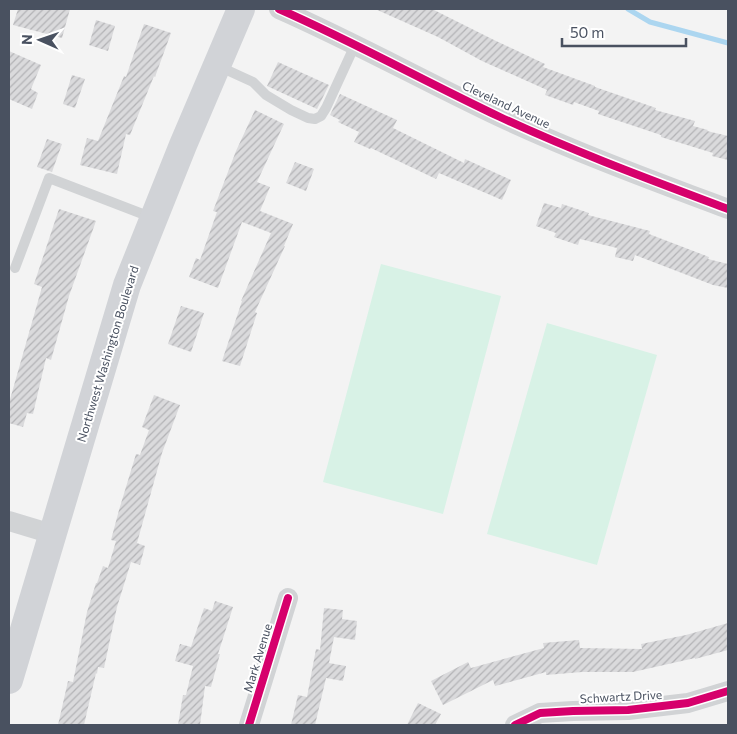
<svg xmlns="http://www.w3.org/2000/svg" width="737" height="734" font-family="Commissioner,sans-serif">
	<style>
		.green { fill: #d8f2e6 }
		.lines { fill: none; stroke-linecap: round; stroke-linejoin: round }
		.stream { stroke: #acd6f0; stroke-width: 5 }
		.building { fill: url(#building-hatch) }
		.service { stroke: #d1d3d5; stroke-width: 10 }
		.minor { stroke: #d1d3d5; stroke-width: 20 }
		.secondary { stroke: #d1d3d7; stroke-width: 28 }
		.cycleway-casing { stroke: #fff; stroke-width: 11 }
		.cycleway { stroke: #d6006c; stroke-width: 8 }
		.labels { text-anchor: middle; stroke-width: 4; stroke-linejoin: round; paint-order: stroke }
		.street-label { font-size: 12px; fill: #495160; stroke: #fff }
	</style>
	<defs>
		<pattern id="building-hatch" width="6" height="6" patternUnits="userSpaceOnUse" patternTransform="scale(1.25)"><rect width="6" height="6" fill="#dadadc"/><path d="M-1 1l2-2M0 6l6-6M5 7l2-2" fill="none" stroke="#b3b3b6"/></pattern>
	</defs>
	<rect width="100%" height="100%" fill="#f3f3f3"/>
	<path class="green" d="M381 264 501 296 443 514 323 482Z
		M547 323 657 355 597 565 487 534Z"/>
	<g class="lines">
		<path class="stream" d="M628 9 650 22 728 43"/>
	</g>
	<path class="building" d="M18 9H70L62 38 13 25Z
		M375 9H432L494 40 545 64 543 67 595 86V87L656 108 655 110 695 121 693 126 708 130 707 131 728 136V160L712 156 713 153 661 137V135L598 114 599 111 574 102 573 105 545 95 547 90 482 61 438 37Z
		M96 20 115 26 108 51 89 45Z
		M144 24 171 33 155 77 154 76 130 135 126 134 117 174 80 165 87 138 98 141 124 76 126 77Z
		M9 51 41 65 31 89 38 93 32 109 9 99Z
		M278 62 329 85 317 109 267 86Z
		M72 75 85 79 75 108 63 104Z
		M340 94 397 120 393 128 464 163 465 159 511 180 502 200 439 173 436 179 371 148 370 149 354 142 359 132 338 122 340 120 330 115Z
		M255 110 284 124 257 182 270 187 260 211 293 224 284 246H285L255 312 257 313 240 366 222 361 242 301H241L271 233 242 222 218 288 189 277 196 258 200 260 217 212 213 211 236 151Z
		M47 139 62 144 52 172 37 167Z
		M295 162 314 169 306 191 286 183Z
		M544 203 561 208 562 204 589 213 588 215 650 231 649 234 709 257 708 259 728 264V288L713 285 635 255 633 261 615 257 617 248 580 239 578 245 554 237 556 233 536 226Z
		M59 209 96 221 69 296 51 360 46 358 33 414 27 413 23 427 9 423V403L42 287 34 284Z
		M181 306 204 313 191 352 168 344Z
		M154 395 180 405 162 453 137 543 145 546 140 565 131 562 117 607 104 668 98 667 97 674 96 673 84 725H58L68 681 73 682 87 612 96 583H97L103 566 108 568 116 541 111 540 119 510 136 454 140 455 149 430 142 427Z
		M215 601 233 607 218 654H220L211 687 205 686 200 725H178L183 695H186L193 666 175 661 180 644 191 647 204 608 212 611Z
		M324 608 343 610 342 619 357 621 355 640 334 637 329 663 346 666 343 681 326 678 315 725H291L298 695 307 697 316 649 320 650Z
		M728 623V650L695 659V658L633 672H582L546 675V672L495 686 493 680 443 705 431 681 468 662 471 668 544 648 543 643 579 640 580 648 642 649 641 644 686 635Z
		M418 703 441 714 435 725H407Z"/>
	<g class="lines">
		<path class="service" d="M218 66 253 82 266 95 291 110 308 118 315 119 321 116 326 108 355 45
			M15 268 49 178 153 218"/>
		<path class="minor" d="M279 9C354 42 426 82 500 117 575 152 651 180 728 209
			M9 521 52 534
			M249 725 288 598
			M515 725 540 713 573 711 628 710 688 703 728 691"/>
		<path class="secondary" d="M9 680 127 285 183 145 241 9"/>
		<defs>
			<path id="cycleway" d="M279 9C354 42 426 82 500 117 575 152 651 180 728 209
				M249 725 288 598
				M515 725 540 713 573 711 628 710 688 703 728 691"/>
		</defs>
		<use href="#cycleway" class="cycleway-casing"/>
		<use href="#cycleway" class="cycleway"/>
	</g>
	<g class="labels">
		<g class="street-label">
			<text transform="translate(506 105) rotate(25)" y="4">Cleveland Avenue</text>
			<text transform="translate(108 354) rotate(-73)" y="4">Northwest Washington Boulevard</text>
			<text transform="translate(258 658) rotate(-73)" y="4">Mark Avenue</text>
			<text transform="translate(621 697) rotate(-3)" y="4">Schwartz Drive</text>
		</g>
	</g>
	<rect width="737" height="734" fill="none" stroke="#495160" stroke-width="20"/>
	<g transform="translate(40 40) rotate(272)" stroke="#ffffff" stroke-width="4" paint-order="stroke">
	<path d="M0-4L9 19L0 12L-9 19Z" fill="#495160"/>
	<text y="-8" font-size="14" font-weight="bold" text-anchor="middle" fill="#495160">N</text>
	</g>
	<path d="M562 38v8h124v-8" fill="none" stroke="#495160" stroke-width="2.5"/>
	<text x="570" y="38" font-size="15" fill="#495160" stroke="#ffffff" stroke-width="4" paint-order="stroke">50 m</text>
</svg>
